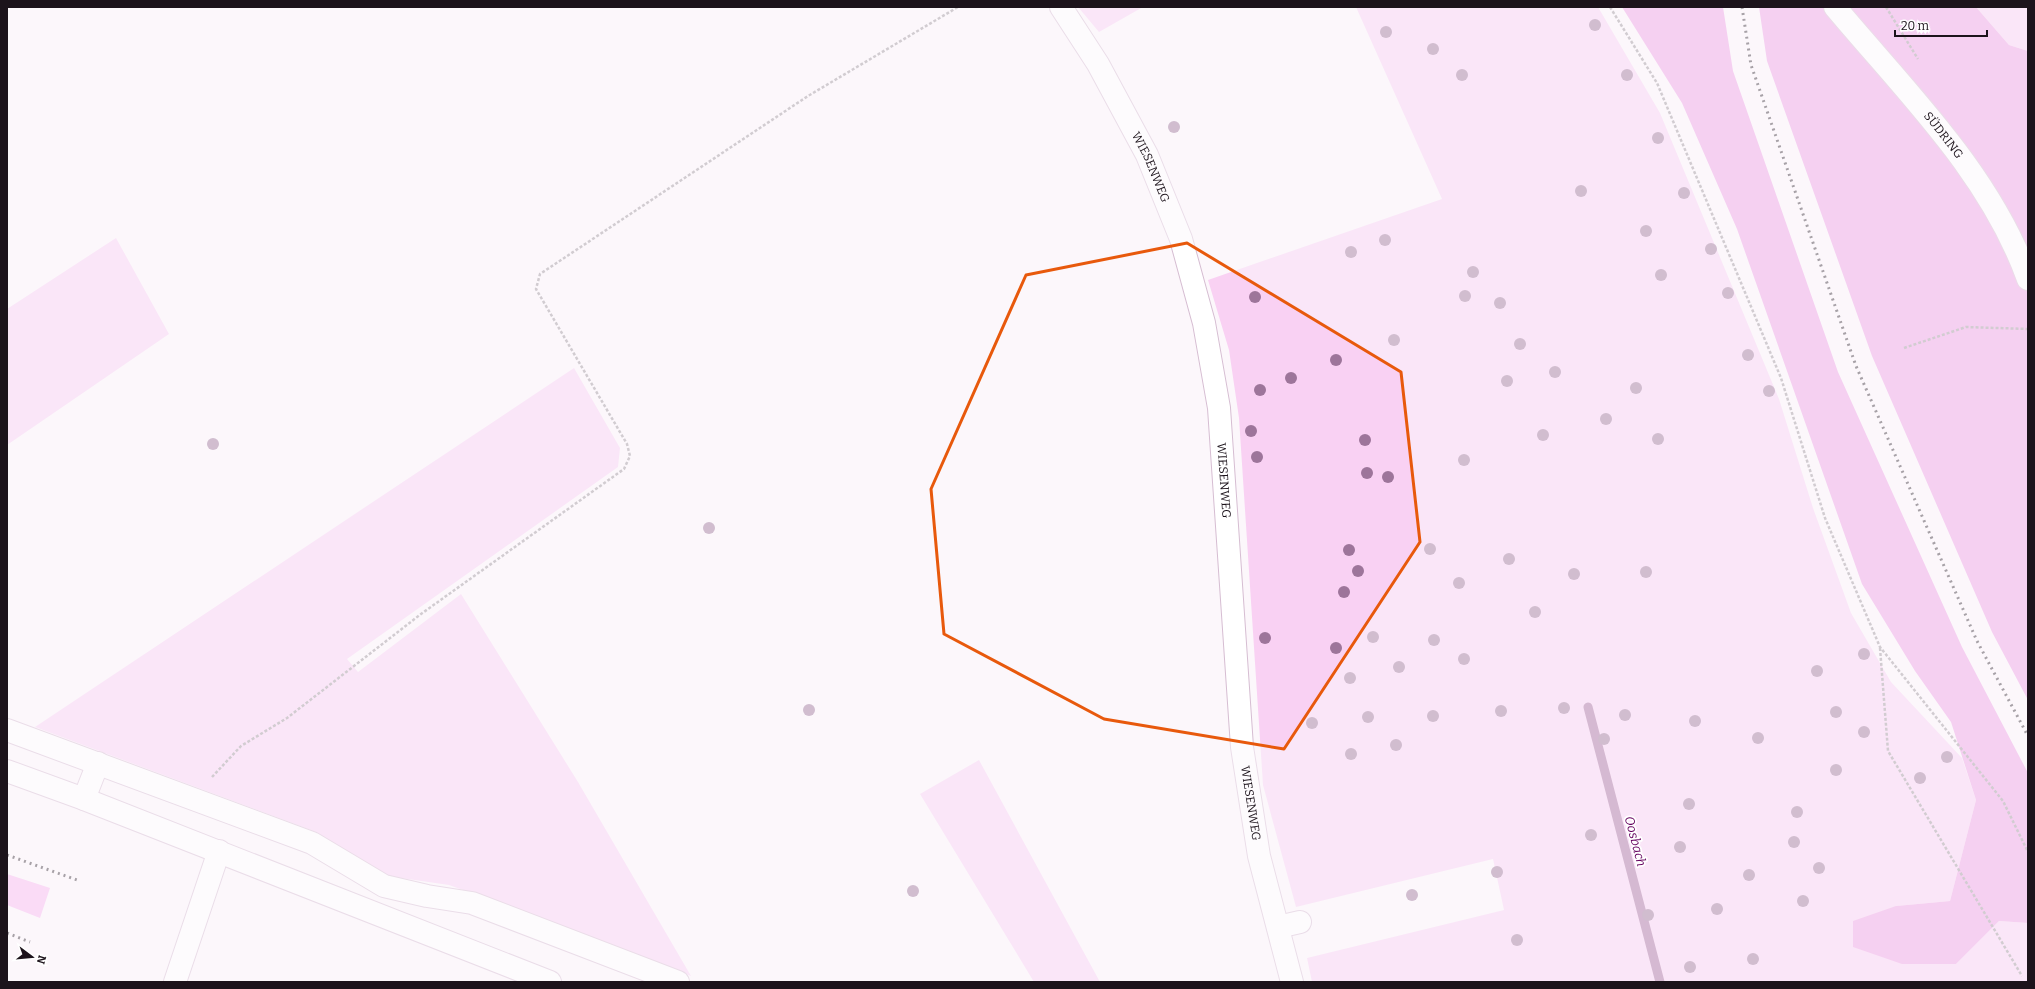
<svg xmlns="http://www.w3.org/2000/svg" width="2035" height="989" font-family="Bitter,serif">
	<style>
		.green { fill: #f9d1f3 }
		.forest { fill: #eea0e4 }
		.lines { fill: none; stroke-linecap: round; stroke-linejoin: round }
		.stream { stroke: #a66d9f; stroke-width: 9 }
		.building { fill: #f8b8ef }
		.minor-casing { stroke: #d6bdd2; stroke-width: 24 }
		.path { stroke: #9f989e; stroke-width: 2.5; stroke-dasharray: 3 2; stroke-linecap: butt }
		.minor { stroke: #fff; stroke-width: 22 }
		.rail { stroke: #423941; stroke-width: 3; stroke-dasharray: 2 4; stroke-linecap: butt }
		.tree { fill: #9d759a }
		.marked { fill: none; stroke: #e8590c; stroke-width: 3; stroke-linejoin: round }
		.labels { text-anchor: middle; stroke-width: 3.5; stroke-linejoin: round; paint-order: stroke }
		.street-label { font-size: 12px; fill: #1c131b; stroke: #fff }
		.water-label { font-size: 13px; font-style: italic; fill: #64025f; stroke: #fff }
	</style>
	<rect width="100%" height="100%" fill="#fcf7fb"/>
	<path class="green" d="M1078 7H1143L1099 32Z
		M1356 7H1598L1660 113 1779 399 1813 508 1851 613 1891 682 1962 758 1976 800 1950 901 1896 906 1956 964 1999 921 2028 923V982H1312L1307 958 1504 910 1493 859 1296 907 1263 785 1239 418 1229 350 1208 280 1442 199Z
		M1976 7H2028V51L2009 45Z
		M116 238 169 334 7 445V309Z
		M574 368 620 448 618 467 347 659 358 672 461 594 578 782 691 976 608 943 449 885 387 876 311 830 35 727Z
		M979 760 1100 982H1034L920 794Z"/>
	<path class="forest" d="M1622 7H1723L1733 71 1838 372 1962 647 2028 773V923L1999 921 1956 964H1902L1853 947V921L1896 906 1950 901 1976 800 1951 722 1915 671 1862 584 1737 229 1682 103Z
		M1759 7H1976L2009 45 2028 51V700L1992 632 1872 356 1767 61Z"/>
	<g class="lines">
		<path class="stream" d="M1588 707 1660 982"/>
	</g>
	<path class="building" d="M7 874 50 888 40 918 7 905Z"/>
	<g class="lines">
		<defs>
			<g id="minor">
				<path id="s1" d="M1061 7 1098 64 1147 155 1181 239 1204 323 1219 408 1242 747 1259 856 1292 982"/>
				<path id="s2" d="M1835 7C1906 92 1990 173 2028 279"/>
				<path d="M7 730 312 843 384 886 427 896 472 903 678 982"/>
				<path d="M7 771 84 799 98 763"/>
				<path d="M84 799 550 982"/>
				<path d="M1278 927 1300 922"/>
				<path d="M175 982 219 851"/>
			</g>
		</defs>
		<use href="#minor" class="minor-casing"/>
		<path class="path" d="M1610 7 1657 83 1781 378 1825 518 1880 647 2003 801 2028 852
			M1886 7 1918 59
			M1904 348 1966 327 2028 329
			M1880 648 1888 751 2022 976
			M212 777 241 746 287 718 421 614 624 469 630 456 627 444 536 289 540 274 808 96 958 7"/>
		<use href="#minor" class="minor"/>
		<path class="rail" d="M1742 7 1751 65 1856 366 1977 641 2028 736
			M7 855 80 881
			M7 933 30 942"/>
	</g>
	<g class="tree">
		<circle cx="1595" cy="25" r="6"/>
		<circle cx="1386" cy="32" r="6"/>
		<circle cx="1433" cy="49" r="6"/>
		<circle cx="1462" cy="75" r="6"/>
		<circle cx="1627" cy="75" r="6"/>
		<circle cx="1174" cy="127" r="6"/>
		<circle cx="1658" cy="138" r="6"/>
		<circle cx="1581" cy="191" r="6"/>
		<circle cx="1684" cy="193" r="6"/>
		<circle cx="1646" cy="231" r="6"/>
		<circle cx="1385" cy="240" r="6"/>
		<circle cx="1711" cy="249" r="6"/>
		<circle cx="1351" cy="252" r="6"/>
		<circle cx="1473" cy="272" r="6"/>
		<circle cx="1661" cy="275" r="6"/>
		<circle cx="1728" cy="293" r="6"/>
		<circle cx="1465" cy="296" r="6"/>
		<circle cx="1255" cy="297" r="6"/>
		<circle cx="1500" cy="303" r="6"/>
		<circle cx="1394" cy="340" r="6"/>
		<circle cx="1520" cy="344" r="6"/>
		<circle cx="1748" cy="355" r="6"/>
		<circle cx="1336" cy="360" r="6"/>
		<circle cx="1555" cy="372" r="6"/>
		<circle cx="1291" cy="378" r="6"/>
		<circle cx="1507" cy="381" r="6"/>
		<circle cx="1636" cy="388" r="6"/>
		<circle cx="1260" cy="390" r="6"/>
		<circle cx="1769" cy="391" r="6"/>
		<circle cx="1606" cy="419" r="6"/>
		<circle cx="1251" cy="431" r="6"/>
		<circle cx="1543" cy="435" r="6"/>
		<circle cx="1658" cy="439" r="6"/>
		<circle cx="1365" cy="440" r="6"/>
		<circle cx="213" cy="444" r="6"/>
		<circle cx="1257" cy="457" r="6"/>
		<circle cx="1464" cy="460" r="6"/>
		<circle cx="1367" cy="473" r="6"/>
		<circle cx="1388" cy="477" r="6"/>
		<circle cx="709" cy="528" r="6"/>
		<circle cx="1430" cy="549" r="6"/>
		<circle cx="1349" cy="550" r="6"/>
		<circle cx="1509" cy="559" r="6"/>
		<circle cx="1358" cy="571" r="6"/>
		<circle cx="1646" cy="572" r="6"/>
		<circle cx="1574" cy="574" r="6"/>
		<circle cx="1459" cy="583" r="6"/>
		<circle cx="1344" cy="592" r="6"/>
		<circle cx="1535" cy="612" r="6"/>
		<circle cx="1373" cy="637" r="6"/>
		<circle cx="1265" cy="638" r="6"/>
		<circle cx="1434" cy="640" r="6"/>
		<circle cx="1336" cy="648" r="6"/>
		<circle cx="1864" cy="654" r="6"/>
		<circle cx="1464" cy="659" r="6"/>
		<circle cx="1399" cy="667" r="6"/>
		<circle cx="1817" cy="671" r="6"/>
		<circle cx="1350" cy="678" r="6"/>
		<circle cx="1564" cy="708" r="6"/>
		<circle cx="809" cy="710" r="6"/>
		<circle cx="1501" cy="711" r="6"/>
		<circle cx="1836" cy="712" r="6"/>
		<circle cx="1625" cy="715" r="6"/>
		<circle cx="1433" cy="716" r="6"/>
		<circle cx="1368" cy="717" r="6"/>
		<circle cx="1695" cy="721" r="6"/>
		<circle cx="1312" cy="723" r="6"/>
		<circle cx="1864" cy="732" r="6"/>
		<circle cx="1758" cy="738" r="6"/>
		<circle cx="1604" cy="739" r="6"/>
		<circle cx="1396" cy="745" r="6"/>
		<circle cx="1351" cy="754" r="6"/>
		<circle cx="1947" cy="757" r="6"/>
		<circle cx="1836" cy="770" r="6"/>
		<circle cx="1920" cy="778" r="6"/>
		<circle cx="1689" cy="804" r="6"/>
		<circle cx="1797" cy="812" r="6"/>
		<circle cx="1591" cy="835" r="6"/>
		<circle cx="1794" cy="842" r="6"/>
		<circle cx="1680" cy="847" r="6"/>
		<circle cx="1819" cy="868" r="6"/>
		<circle cx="1497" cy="872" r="6"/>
		<circle cx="1749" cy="875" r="6"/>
		<circle cx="913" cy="891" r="6"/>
		<circle cx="1412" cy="895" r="6"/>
		<circle cx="1803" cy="901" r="6"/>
		<circle cx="1717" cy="909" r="6"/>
		<circle cx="1648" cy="915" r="6"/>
		<circle cx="1517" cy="940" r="6"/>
		<circle cx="1753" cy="959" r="6"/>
		<circle cx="1690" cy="967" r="6"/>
	</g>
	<path d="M0 0H2035V989H0ZM1187 243 1401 372 1420 542 1284 749 1104 719 944 634 931 489 1026 275Z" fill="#fcf7fb" fill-opacity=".55" fill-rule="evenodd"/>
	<path class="marked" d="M1187 243 1401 372 1420 542 1284 749 1104 719 944 634 931 489 1026 275Z"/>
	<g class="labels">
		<g class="street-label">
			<text dy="4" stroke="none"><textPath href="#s2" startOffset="168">SÜDRING</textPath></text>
			<text dy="4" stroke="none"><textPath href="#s1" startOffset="184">WIESENWEG</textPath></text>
			<text dy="4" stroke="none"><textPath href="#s1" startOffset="508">WIESENWEG</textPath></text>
			<text dy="4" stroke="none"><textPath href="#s1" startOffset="832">WIESENWEG</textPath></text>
		</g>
		<g class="water-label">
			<text transform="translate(1636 841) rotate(75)" y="5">Oosbach</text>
		</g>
	</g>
	<rect width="2035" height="989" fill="none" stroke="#1c131b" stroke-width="16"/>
	<g transform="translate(32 957) rotate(106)" stroke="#ffffff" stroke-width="3" paint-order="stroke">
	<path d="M0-3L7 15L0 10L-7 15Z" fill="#1c131b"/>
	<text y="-6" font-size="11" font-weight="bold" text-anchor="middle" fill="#1c131b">N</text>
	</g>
	<path d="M1895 30v6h92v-6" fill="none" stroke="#1c131b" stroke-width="2"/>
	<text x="1901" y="30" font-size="12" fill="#1c131b" stroke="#ffffff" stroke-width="3" paint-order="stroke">20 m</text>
</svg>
